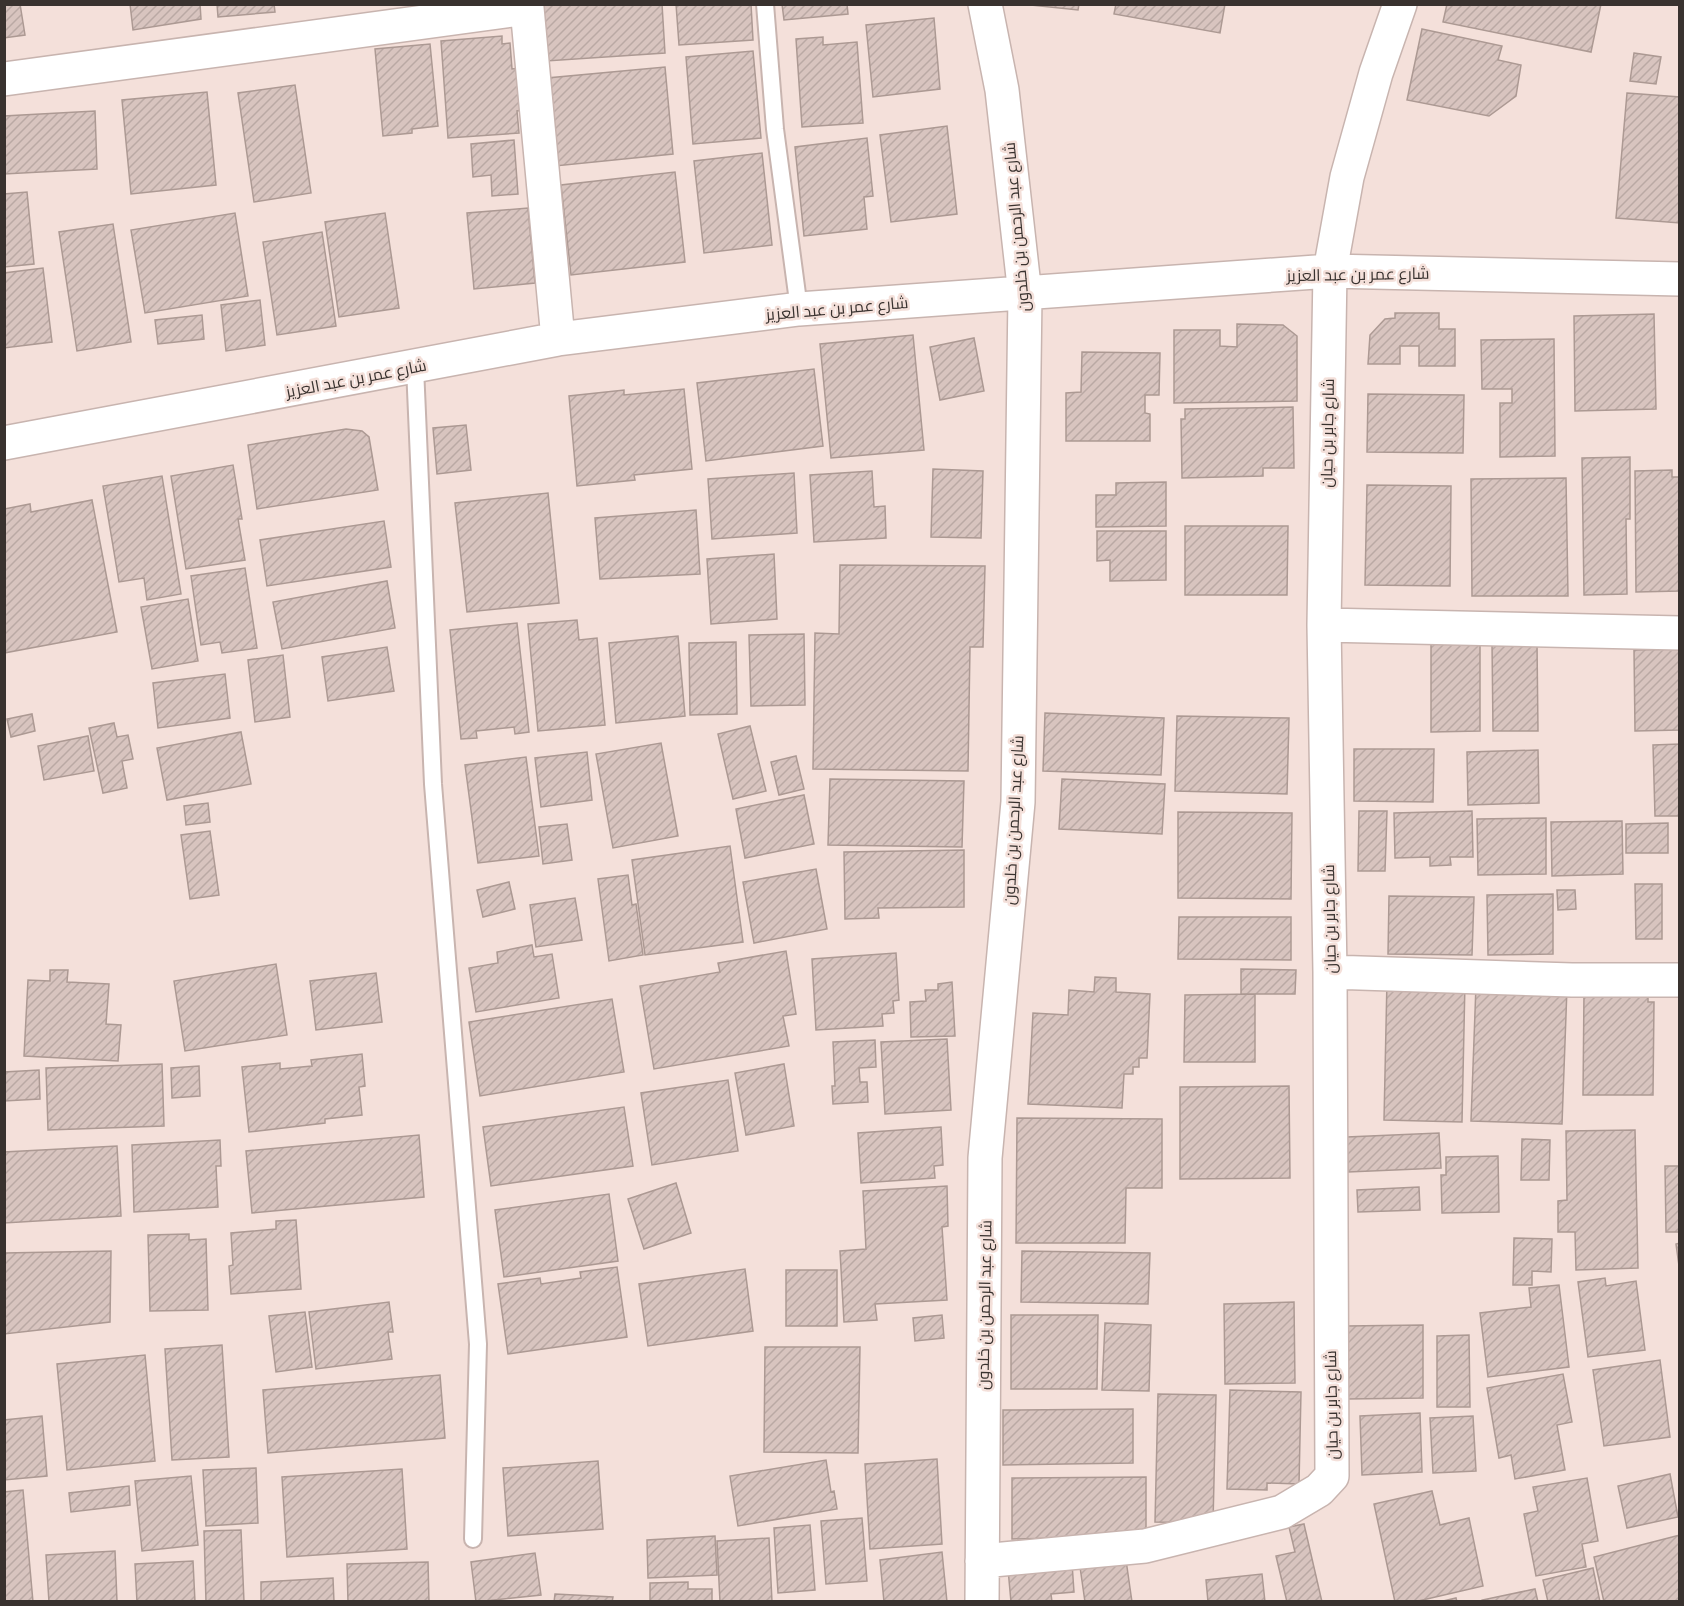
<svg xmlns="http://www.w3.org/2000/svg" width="1684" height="1606" font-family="'Roboto Condensed',Cairo,sans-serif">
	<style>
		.building { fill: url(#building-hatch); stroke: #ac9993; stroke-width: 1.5 }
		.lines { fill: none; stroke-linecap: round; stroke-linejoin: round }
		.service-casing { stroke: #c8b4af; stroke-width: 20 }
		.minor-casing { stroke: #c8b4af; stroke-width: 36 }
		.service { stroke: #fff; stroke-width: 16 }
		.minor { stroke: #fff; stroke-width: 33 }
		.labels { text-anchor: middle; stroke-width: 5; stroke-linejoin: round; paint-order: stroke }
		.street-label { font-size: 16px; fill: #39322f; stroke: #f4e0da }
	</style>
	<defs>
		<pattern id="building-hatch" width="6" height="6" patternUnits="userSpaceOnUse" patternTransform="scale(1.5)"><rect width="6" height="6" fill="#d8c4bf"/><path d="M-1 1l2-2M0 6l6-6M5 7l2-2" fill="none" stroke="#baa9a4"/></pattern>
	</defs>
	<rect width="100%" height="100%" fill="#f4e0da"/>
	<path class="building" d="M4 4H20L25 35 4 38Z
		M130 4H200L201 19 133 30Z
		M217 4H274L275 12 218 17Z
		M542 4H662L665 53 546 61Z
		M676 4H751L753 40 679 45Z
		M782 4H847L848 14 784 20Z
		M1021 4H1079L1078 10Z
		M1116 4H1225L1220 33 1114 14Z
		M1447 4H1601L1591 52 1443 22Z
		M934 18 940 89 873 97 866 25Z
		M1422 29 1502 46 1498 60 1521 65 1516 96 1489 116 1407 100Z
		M502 36V44L510 43 512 69 520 68 523 110 517 111 519 133 448 138 441 41Z
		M823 37V45L857 42 863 123 802 127 796 39Z
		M430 44 438 126 412 129V133L383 136 375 49Z
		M753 51 761 138 693 144 686 57Z
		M1634 53 1661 57 1656 84 1630 81Z
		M665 67 673 154 555 166 547 78Z
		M295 85 311 193 254 202 238 93Z
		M207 92 216 185 131 194 122 100Z
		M1627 93 1680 97V223L1616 218Z
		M95 111 97 169 4 174V116Z
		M947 126 957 214 891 222 880 135Z
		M867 138 873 196 864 197 867 229 804 236 795 147Z
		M514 140 518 194 492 196 491 175 473 177 471 144Z
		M762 153 772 245 704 253 694 161Z
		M675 172 685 262 571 275 561 185Z
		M27 192 34 264 4 267V194Z
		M528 208 535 283 474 289 467 213Z
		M235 213 248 296 145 313 131 230Z
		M385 213 399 308 339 317 325 222Z
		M113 224 131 342 77 351 59 232Z
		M322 232 336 326 277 335 263 242Z
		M43 268 52 342 4 348V273Z
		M260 300 265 345 226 351 221 305Z
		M1395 313H1439V329H1455V366H1419V346H1400V364H1368L1370 335 1385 319 1395 318Z
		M1654 314 1656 409 1575 411 1574 316Z
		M202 315 204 339 158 344 155 320Z
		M1237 324 1283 325 1297 336V401L1174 403V330H1220V346L1237 347Z
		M913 335 924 450 831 458 820 344Z
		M974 338 984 391 940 400 930 347Z
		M1554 339 1555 456 1500 457V403H1512V389H1482L1481 340Z
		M1082 352 1160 353 1159 395H1145V413L1150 414V441H1066V393L1081 392Z
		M814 369 823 446 706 461 697 383Z
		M684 389 692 469 634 475 635 480 577 486 569 396 624 390V395Z
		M1368 394 1464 395 1463 453 1367 452Z
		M1293 407 1294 468H1263V476L1182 478 1181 419H1185V409Z
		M466 425 471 470 437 474 433 428Z
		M346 429 362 431 369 437 378 490 257 509 248 445Z
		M1630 457V519H1626L1627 594 1584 595 1582 458Z
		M233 465 242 519H238L245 560 186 569 171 476Z
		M933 469 983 471 981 538 931 537Z
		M1672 470V477H1680V591L1636 592 1635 471Z
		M872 471 874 507 885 506 886 538 814 542 810 475Z
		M794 473 797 533 712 539 708 479Z
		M162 476 181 594 147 600 144 578 119 582 103 486Z
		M1566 478 1568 596H1472L1471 479Z
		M1166 482V526L1096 527V495H1116V483Z
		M1367 485 1451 486 1450 586 1365 585Z
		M548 493 559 603 467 612 455 503Z
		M92 500 117 632 4 653V509L30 504 31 512Z
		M696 510 700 574 600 579 595 518Z
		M384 521 391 567 267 586 260 540Z
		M1185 526H1288L1287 595H1185Z
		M1097 531H1166V580L1110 581V560L1097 561Z
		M774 554 777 619 711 624 707 559Z
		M840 565 985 566 983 647H970L968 771 813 769 815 633 839 634Z
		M245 568 257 648 222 653 220 642 201 645 191 576Z
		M387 581 395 628 282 649 273 602Z
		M188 599 198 661 152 669 141 607Z
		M577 620 579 640 597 638 605 725 538 731 528 624Z
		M517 623 529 732 515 734 514 727 476 731 477 738 461 739 450 630Z
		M804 634 805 705 751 706 749 635Z
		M678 636 685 716 616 723 609 643Z
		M1431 638H1480V731L1431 732Z
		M736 642 737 714 690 715 689 643Z
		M1492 643H1537L1538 731H1493Z
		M387 647 394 691 328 701 322 657Z
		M1680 649V730L1635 731 1634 650Z
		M283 655 290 717 255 722 248 660Z
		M225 674 230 718 158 728 153 683Z
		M1045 713 1164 718 1161 775 1043 771Z
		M32 714 35 731 11 737 7 719Z
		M1177 716 1289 718 1287 794 1175 791Z
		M114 723 117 737 128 735 133 759 122 761 127 788 103 793 89 728Z
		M750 726 766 791 733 799 718 734Z
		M241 732 251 784 167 800 157 748Z
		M88 736 94 771 44 780 38 746Z
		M661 743 678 836 613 848 596 754Z
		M1680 744V816H1655L1653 745Z
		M1354 749H1434L1433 802 1354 801Z
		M1538 750 1539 803 1468 805 1467 752Z
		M587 752 592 800 541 807 535 758Z
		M796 756 804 789 779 795 771 762Z
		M526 757 539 856 478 863 465 765Z
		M830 779 964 781 962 847 828 845Z
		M1062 779 1165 784 1162 834 1059 829Z
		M804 795 814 844 745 858 736 809Z
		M208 803 210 822 186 825 184 806Z
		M1359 811H1387L1385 871H1358Z
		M1472 811 1473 857H1450L1451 865 1430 866V857L1395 858 1394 813Z
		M1178 812 1292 813 1291 899 1178 898Z
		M1546 818V874L1478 875 1477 819Z
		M1622 821 1623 874 1552 876 1551 822Z
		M1668 823V853H1626V824Z
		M567 824 572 860 543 864 539 827Z
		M210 831 219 895 190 899 181 835Z
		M730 846 743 942 645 955 632 860Z
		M964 850V907L878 908 879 918 845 919 844 852Z
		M816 869 827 929 754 943 743 882Z
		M628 875 632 905 636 904 643 955 609 961 598 879Z
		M509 882 515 909 483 917 477 890Z
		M1635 884H1662V939H1636Z
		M1557 890H1575L1576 909 1558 910Z
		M1553 894V954L1488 955 1487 895Z
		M1389 896 1474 897 1472 955 1388 954Z
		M575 898 582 940 536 947 530 905Z
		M1179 917H1291V960L1178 959Z
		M532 945 534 957 552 954 559 998 476 1012 469 968 498 963 497 952Z
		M786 951 796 1014 783 1016 789 1046 654 1069 640 986 720 972 718 963Z
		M896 953 899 1000 893 1001 894 1013 882 1014 883 1026 816 1030 812 959Z
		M276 964 287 1035 185 1051 174 981Z
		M1241 969 1296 970 1295 994H1241Z
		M50 970H68L67 982 109 984 106 1024 121 1025 118 1061 24 1056 28 980 50 981Z
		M376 973 382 1022 316 1030 310 981Z
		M1095 977 1116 978V992L1150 994 1147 1058H1139V1067H1133V1074H1124L1122 1108 1028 1104 1033 1013 1068 1015 1069 990 1094 992Z
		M1387 980 1465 982 1462 1122 1384 1120Z
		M952 982 955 1036 911 1037 910 1002 926 1001 925 990H938V984Z
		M1476 985 1567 988 1562 1124 1471 1121Z
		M1584 992H1648V1002H1654L1653 1095H1583Z
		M1255 994V1062H1184L1185 995Z
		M612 999 624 1072 480 1096 469 1022Z
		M947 1039 951 1110 885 1114 881 1042Z
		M875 1040 876 1067 859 1068 860 1082H867L868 1102 833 1104 832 1086H835L833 1042Z
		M362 1054 365 1086 359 1087 362 1115 325 1119V1123L249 1132 242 1067 280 1063V1069L312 1066 311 1060Z
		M162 1064 164 1126 48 1130 46 1068Z
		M784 1064 794 1126 746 1135 735 1073Z
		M199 1066 200 1096 172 1098 171 1068Z
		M39 1070 40 1099 4 1101V1072Z
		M728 1080 738 1151 652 1165 641 1093Z
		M1289 1086 1290 1178 1180 1179V1087Z
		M624 1107 633 1166 491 1186 483 1127Z
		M1017 1118 1162 1119V1188H1126L1125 1243H1016Z
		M941 1127 943 1165 934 1166 935 1178 861 1183 858 1133Z
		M1635 1130 1638 1268 1576 1270 1575 1232H1558V1201L1567 1200 1566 1131Z
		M1439 1133 1441 1168 1348 1172 1347 1137Z
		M419 1135 424 1197 252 1213 246 1151Z
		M1522 1139 1550 1140 1549 1180H1521Z
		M220 1140 221 1166H216L218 1207 134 1212 132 1145Z
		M117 1146 121 1216 4 1223V1152Z
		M1498 1156 1499 1212 1442 1213 1441 1175H1446V1157Z
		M1665 1166H1680V1232H1666Z
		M676 1183 691 1233 644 1249 628 1199Z
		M947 1186 948 1226 942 1227 947 1300 875 1304 877 1320 844 1322 840 1251 866 1249 863 1191Z
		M1419 1187 1420 1210 1358 1212 1357 1190Z
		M609 1194 618 1261 504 1277 495 1210Z
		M296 1220 301 1289 231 1294 229 1266 233 1265 231 1233 276 1229V1221Z
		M189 1234V1240L206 1239 208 1310 150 1311 148 1235Z
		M1514 1238 1552 1239 1551 1272 1532 1271V1285H1513Z
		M1680 1243V1273L1676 1244Z
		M111 1251 110 1322 4 1334V1253Z
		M1022 1251 1150 1253 1148 1304 1021 1302Z
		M617 1267 627 1337 508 1354 498 1284 540 1278 541 1284 581 1278 580 1272Z
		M745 1269 753 1331 648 1346 639 1284Z
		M786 1270H837V1326H786Z
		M1605 1278 1606 1286 1636 1281 1645 1350 1588 1357 1578 1282Z
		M1559 1285 1569 1367 1488 1377 1480 1313 1531 1307 1529 1288Z
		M389 1302 393 1332H388L392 1359 316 1369 309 1312Z
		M1294 1302 1295 1383 1225 1384 1224 1304Z
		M305 1312 312 1367 276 1372 269 1316Z
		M942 1315 944 1338 915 1341 913 1318Z
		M1011 1315H1098L1097 1389H1011Z
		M1105 1323 1151 1325 1149 1391 1102 1390Z
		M1423 1325V1398L1347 1399 1346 1326Z
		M1469 1335 1470 1407H1437V1336Z
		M222 1345 229 1457 172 1460 165 1349Z
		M765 1347H860L858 1453 764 1452Z
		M145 1355 155 1461 67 1470 57 1364Z
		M1660 1360 1670 1437 1604 1446 1593 1370Z
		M1563 1374 1572 1422 1557 1425 1565 1470 1515 1479 1511 1455 1499 1458 1487 1388Z
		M440 1375 445 1438 268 1453 263 1390Z
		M1230 1390 1301 1392 1299 1484 1267 1483V1490L1227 1489Z
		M1158 1394 1216 1395 1213 1523 1155 1522Z
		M1133 1409V1463L1003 1465V1410Z
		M1420 1413 1422 1472 1362 1475 1360 1416Z
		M42 1416 47 1476 4 1480V1420Z
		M1473 1416 1476 1471 1433 1473 1430 1418Z
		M937 1459 942 1544 870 1549 865 1464Z
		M826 1460 831 1492 834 1491 837 1509 738 1526 730 1476Z
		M598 1461 603 1529 508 1536 503 1468Z
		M256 1468 258 1523 206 1526 203 1470Z
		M402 1469 407 1549 287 1557 282 1477Z
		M1670 1474 1678 1517 1627 1528 1618 1486Z
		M191 1476 198 1545 142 1551 135 1481Z
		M1146 1477V1536L1012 1539V1478Z
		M1587 1478 1598 1541 1582 1544 1586 1567 1536 1576 1524 1514 1538 1511 1533 1487Z
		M129 1486 130 1505 71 1512 69 1493Z
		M23 1490 33 1602H4V1492Z
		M1432 1491 1440 1525 1469 1518 1483 1586 1414 1602H1395L1374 1504Z
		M862 1518 867 1581 826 1584 821 1521Z
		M1304 1524 1322 1602H1287L1276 1556 1295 1552 1289 1527Z
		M810 1525 815 1590 778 1593 774 1528Z
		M241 1530 244 1602H206L204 1531Z
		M1680 1535V1602H1604L1594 1557Z
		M715 1536 717 1575 648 1578 647 1540Z
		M769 1538 772 1602H720L717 1541Z
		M115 1551 117 1602H49L46 1555Z
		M942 1552 947 1602H884L880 1560Z
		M535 1553 541 1595 476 1602 471 1562Z
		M1126 1560 1132 1602H1085L1080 1567Z
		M193 1561 195 1602H137L135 1564Z
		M428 1562 429 1602H348L347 1564Z
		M1072 1563 1074 1592 1051 1594 1052 1602H1011L1008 1569Z
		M1593 1568 1600 1602H1548L1543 1580Z
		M1262 1574 1265 1602H1208L1206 1580Z
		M333 1578 334 1602H261V1582Z
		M688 1582V1589H712V1602H650V1583Z
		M1535 1589 1538 1602H1482V1600Z
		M555 1594 613 1597 612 1602H554Z
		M1456 1598 1457 1602H1439Z"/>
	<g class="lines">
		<defs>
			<path id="service" d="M765 4 775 129 799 309
				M415 367 433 784 478 1344 473 1539"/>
			<path id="minor" d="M4 79 527 8 558 339
				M4 443 558 339 799 309 1330 271 1680 279
				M1324 625 1680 633
				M1330 972 1572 980H1680
				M982 1561 1145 1546 1282 1512 1319 1490 1332 1476 1330 972 1324 625 1330 271 1347 177 1376 73 1400 4
				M982 1602 985 1158 1018 802 1025 295 1002 90 985 4"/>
		</defs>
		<use href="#service" class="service-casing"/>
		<use href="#minor" class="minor-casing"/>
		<use href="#service" class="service"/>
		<use href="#minor" class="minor"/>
	</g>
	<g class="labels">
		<g class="street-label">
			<text transform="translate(1016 227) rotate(-95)" y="6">شارع عبد الرحمن بن خلدون</text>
			<text transform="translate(1358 274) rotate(-1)" y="6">شارع عمر بن عبد العزيز</text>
			<text transform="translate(837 308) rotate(-5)" y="6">شارع عمر بن عبد العزيز</text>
			<text transform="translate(356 378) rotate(-11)" y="6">شارع عمر بن عبد العزيز</text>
			<text transform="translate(1327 433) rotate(-89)" y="6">شارع جابر بن حيان</text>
			<text transform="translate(1013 820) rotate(-87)" y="6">شارع عبد الرحمن بن خلدون</text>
			<text transform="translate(1329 919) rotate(-91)" y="6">شارع جابر بن حيان</text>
			<text transform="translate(984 1305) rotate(-89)" y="6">شارع عبد الرحمن بن خلدون</text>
			<text transform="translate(1331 1405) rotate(-91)" y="6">شارع جابر بن حيان</text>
		</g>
	</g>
	<rect width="1684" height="1606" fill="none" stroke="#39322f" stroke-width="12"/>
</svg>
